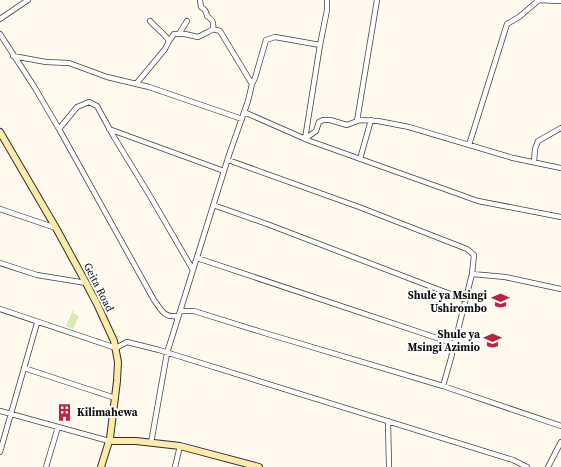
<svg xmlns="http://www.w3.org/2000/svg" width="561" height="467" font-family="'Source Serif 4',serif">
	<style>
		.green { fill: #d8eab7 }
		.lines { fill: none; stroke-linecap: round; stroke-linejoin: round }
		.street-casing { stroke: #404040; stroke-width: 6 }
		.secondary-casing { stroke: #2f2f2f; stroke-width: 8 }
		.street { stroke: #fff; stroke-width: 4.5 }
		.secondary { stroke: #ffeba9; stroke-width: 6 }
		.labels { text-anchor: middle; stroke-width: 4; stroke-linejoin: round; paint-order: stroke }
		.street-label { font-size: 11px; fill: #0d0d0d; stroke: #fff }
		.poi-label { font-size: 11px; font-weight: bold; fill: #0d0d0d; stroke: #fff; text-anchor: end }
	</style>
	<rect width="100%" height="100%" fill="#fff9ee"/>
	<path class="green" d="M73 310H74L73 313 79 316 73 329 66 326Z"/>
	<g class="lines">
		<defs>
			<path id="street" d="M537 0 561 1
				M0 19 28 0
				M150 21C156 28 164 33 169 41
				M213 29 220 31 252 84
				M0 34 35 88 59 129 154 300C162 311 164 318 178 316
				M179 34 187 21
				M13 56 46 62 69 63 107 77 149 87 242 119
				M136 84 165 49 169 41 174 34H185L198 37 208 32 213 29C214 22 212 19 207 16 206 11 205 9 201 7L200 0
				M244 112 310 141 478 201 561 217
				M357 121 377 0
				M59 129 77 107 89 102 97 106 114 137 150 196 193 270
				M109 129 224 171
				M305 139 316 131 319 122 323 120H330L347 125 360 120 378 121 409 127 513 158 561 168
				M305 139 320 45 327 10V0
				M469 145 507 24 519 17 539 0
				M360 159 371 120
				M228 160 359 207 467 249 474 255 472 274 451 358 443 386
				M534 162 535 149 538 141 561 128
				M213 205 267 224 466 300
				M0 209 56 228
				M197 258 455 344
				M0 263 37 275 86 283
				M472 274 505 277 561 289
				M0 309 116 348 127 342 159 350 513 460 527 467
				M180 311H194L268 334 443 386 561 426
				M24 368 115 398
				M0 411 109 441
				M388 421 389 467
				M151 443 167 353 229 155 248 101 252 84 255 78 266 40 275 37 320 45
				M0 452 37 323
				M46 467 58 427
				M175 467 180 446
				M548 467 561 442"/>
			<path id="secondary" d="M0 132 56 228 86 283 97 304 114 341 118 362 117 381 110 438 101 467
				M109 441H136L180 446 259 467"/>
		</defs>
		<use href="#street" class="street-casing"/>
		<use href="#secondary" class="secondary-casing"/>
		<use href="#street" class="street"/>
		<use href="#secondary" class="secondary"/>
	</g>
	<defs>
		<symbol id="school-bare" viewBox="-9 -9 18 18"><path d="M0-5L7-2L0 1L-7-2ZM-4 1L0 2.5L4 1V4Q0 6-4 4Z" fill="#c1223d" stroke="#fff" stroke-width="2.5" paint-order="stroke"/></symbol>
		<symbol id="building-bare" viewBox="-9 -9 18 18"><path d="M-4-6H4V6H1V3H-1V6H-4ZM-2.5-4.3h1.7v1.8h-1.7ZM.8-4.3h1.7v1.8H.8ZM-2.5-1h1.7V.8h-1.7ZM.8-1h1.7V.8H.8Z" fill="#c1223d" stroke="#fff" stroke-width="2.5" paint-order="stroke"/></symbol>
	</defs>
	<g fill-rule="evenodd">
		<use href="#school-bare" x="488" y="288" width="25" height="25"/>
		<use href="#school-bare" x="480" y="328" width="25" height="25"/>
		<use href="#building-bare" x="52" y="400" width="25" height="25"/>
	</g>
	<g class="labels">
		<g class="street-label">
			<text transform="translate(99 287) rotate(63)" y="4">Geita Road</text>
		</g>
		<g class="poi-label">
			<text x="487" y="299">Shule ya Msingi<tspan x="487" dy="13">Ushirombo</tspan></text>
			<text x="480" y="338">Shule ya<tspan x="480" dy="13">Msingi Azimio</tspan></text>
			<text x="77" y="416" text-anchor="start">Kilimahewa</text>
		</g>
	</g>
</svg>
